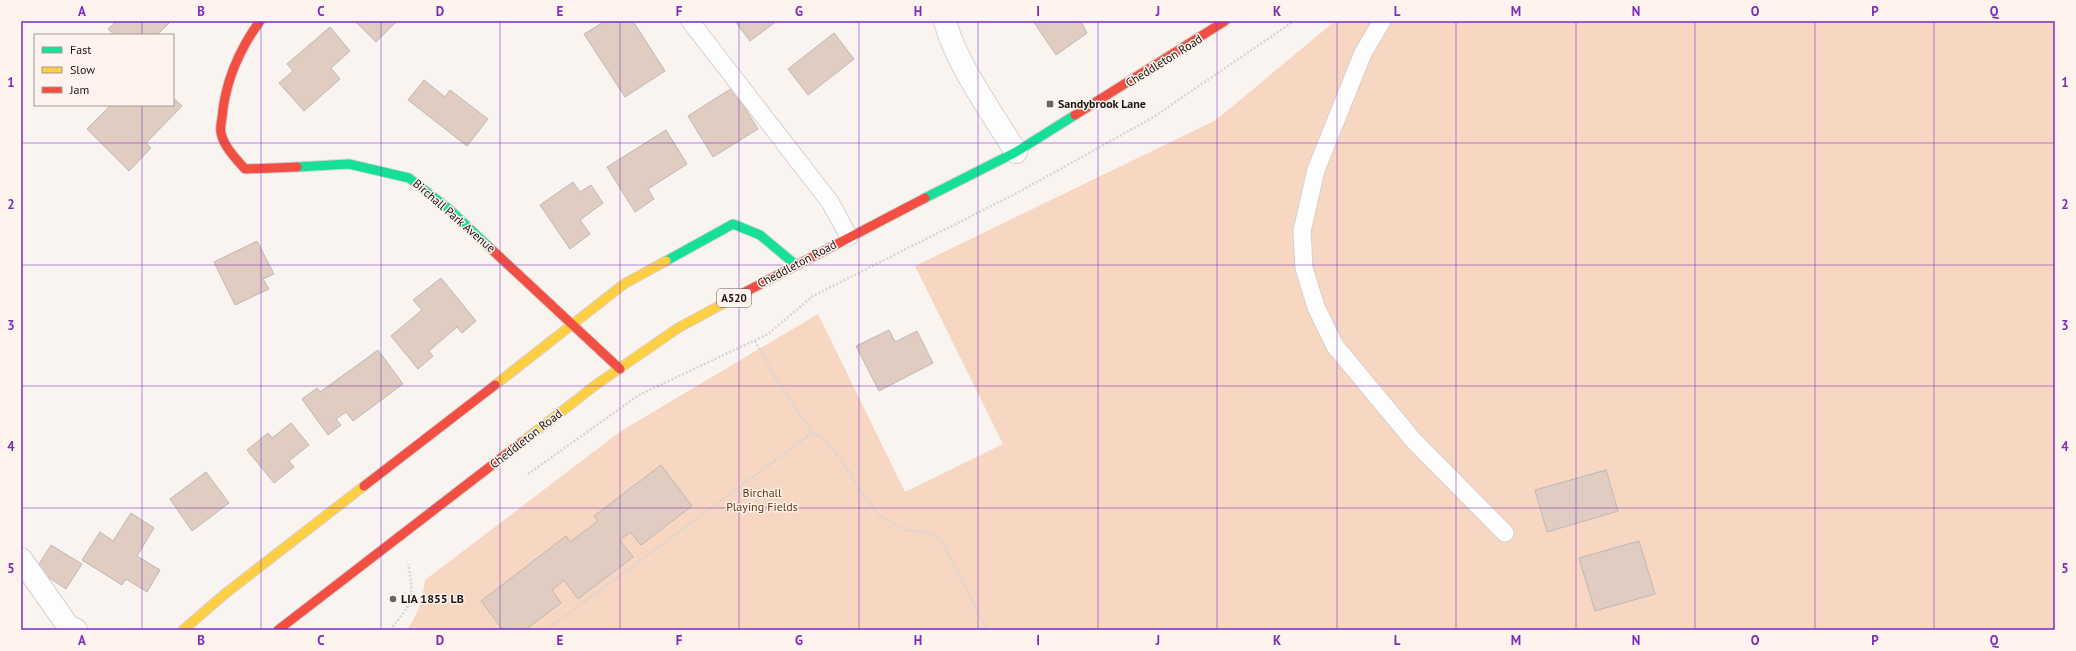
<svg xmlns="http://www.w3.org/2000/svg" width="2076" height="651" font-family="'PT Sans',sans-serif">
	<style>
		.green { fill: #f7d6c2 }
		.building { fill: #e0ccc0; stroke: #beb8b4 }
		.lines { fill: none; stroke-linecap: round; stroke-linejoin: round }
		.lane-casing { stroke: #d7d1ce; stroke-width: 19 }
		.street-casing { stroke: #d7d1ce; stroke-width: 24 }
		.fast-casing { stroke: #d7d1ce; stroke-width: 11 }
		.slow-casing { stroke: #d7d1ce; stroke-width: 11 }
		.jam-casing { stroke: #d7d1ce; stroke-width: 11 }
		.path { stroke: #d7d5d5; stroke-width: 2.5; stroke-dasharray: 2 2; stroke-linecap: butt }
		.lane { stroke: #fefdfd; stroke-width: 17 }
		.street { stroke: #fefdfd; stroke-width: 22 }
		.fast { stroke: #16e098; stroke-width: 9 }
		.slow { stroke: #ffcf43; stroke-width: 9 }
		.jam { stroke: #f24e42; stroke-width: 9 }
		.grid { fill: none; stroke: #7b2cbf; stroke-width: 1; stroke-opacity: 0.55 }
		.poi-dot { fill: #6a6360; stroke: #fef3ed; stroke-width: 1.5 }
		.labels { text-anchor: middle; stroke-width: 3; stroke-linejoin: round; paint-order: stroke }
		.shield { fill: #fef3ed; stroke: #605854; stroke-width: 1 }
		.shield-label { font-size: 11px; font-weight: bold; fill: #1c1512 }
		.street-label { font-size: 12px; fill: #1c1512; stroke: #fef3ed }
		.poi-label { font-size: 12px; font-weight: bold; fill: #1c1512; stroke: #fef3ed; text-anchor: start }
		.park-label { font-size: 12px; fill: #6b330a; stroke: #fef3ed }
		.neatline { fill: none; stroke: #7b2cbf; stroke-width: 1.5 }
		.grid-label { font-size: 13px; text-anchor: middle; font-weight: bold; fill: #7b2cbf }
	</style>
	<rect width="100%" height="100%" fill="#faf4f1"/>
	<path class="green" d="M1335 21H2055V630H407C418 614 423 599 425 580L621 431 818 314 905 492 1003 444 915 266 1216 120Z"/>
	<path class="building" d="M116 21H171L157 35H115L108 29Z
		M355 21H397L376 42Z
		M605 21H633L665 71 625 97 584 34Z
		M735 21H777L750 41Z
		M1033 21H1081L1087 33 1056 55Z
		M330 27 350 51 331 68 340 79 304 111 279 83 293 71 287 64Z
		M834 33 854 59 808 95 788 69Z
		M424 80 445 97 450 90 488 119 467 146 408 100Z
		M732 88 758 129 713 157 688 116Z
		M173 98 182 106 146 143 151 148 129 171 87 129 111 105H173Z
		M666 130 687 164 648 189 654 199 635 212 607 167Z
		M573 182 580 192 591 185 603 203 580 220 590 234 570 249 540 205Z
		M257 241 274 274 263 279 269 289 235 305 214 262Z
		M441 278 476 321 462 333 457 327 429 351 433 356 418 369 391 336 422 310 413 300Z
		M889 330 895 342 917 331 933 363 879 391 856 346Z
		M378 350 403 384 353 421 346 412 336 419 341 425 328 435 302 399 317 388 320 392Z
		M291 423 309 445 289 461 294 467 274 483 247 450 268 433 272 438Z
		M661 465 692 506 641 545 630 532 620 540 633 557 578 599 564 580 552 590 561 603 525 630H503L481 601 566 536 570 542 598 521 594 516Z
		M1606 470 1618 511 1547 532 1535 490Z
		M206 472 229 503 192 531 170 499Z
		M131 513 154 528 137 556 160 570 147 592 126 579 122 585 82 560 100 532 113 541Z
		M1639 541 1655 594 1595 611 1579 558Z
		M51 545 82 564 66 589 36 569Z"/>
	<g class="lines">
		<defs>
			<path id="lane" d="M690 21 830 202 849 237
				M1382 21 1363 53 1316 170 1302 231 1304 268 1316 307 1335 346 1414 441 1505 533"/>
			<path id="street" d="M945 21C955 62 994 116 1016 152
				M21 559 68 626 76 630"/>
			<path id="fast" d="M297 167 349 164 409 178 449 209 489 247
				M925 198 1016 152 1075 115
				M666 261 733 224 760 235 796 265"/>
			<path id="slow" d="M495 385 624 284 666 261
				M522 442 597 384 678 328 728 301
				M183 630 226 593 364 486"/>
			<path id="jam" d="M260 21C239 50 225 82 222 118 221 123 220 128 221 133 224 147 236 159 245 169L297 167
				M1075 115 1225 21
				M489 247 620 369
				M728 301 925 198
				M364 486 495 385
				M278 630 522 442"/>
		</defs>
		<use href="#lane" class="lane-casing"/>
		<use href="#street" class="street-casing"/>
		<use href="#fast" class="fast-casing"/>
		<use href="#slow" class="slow-casing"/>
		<use href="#jam" class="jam-casing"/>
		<path class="path" d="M755 341 774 375 812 433
			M528 474 639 395 768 334 813 296 1017 193 1152 118 1294 21
			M390 630C412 603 415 600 408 564
			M546 630 812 433 823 438 843 462 863 495 880 516 905 530 927 532 941 540 987 630"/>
		<use href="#lane" class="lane"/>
		<use href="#street" class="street"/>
		<use href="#fast" class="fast"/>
		<use href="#slow" class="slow"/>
		<use href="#jam" class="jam"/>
	</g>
	<path class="grid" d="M142 21V35M261 21V630M381 21V630M500 21V630M620 21V630M739 21V630M859 21V630M978 21V630M1098 21V630M1217 21V630M1337 21V630M1456 21V630M1576 21V630M1695 21V630M1815 21V630M1934 21V630M142 105V630M21 143H2055M21 265H2055M21 386H2055M21 508H2055"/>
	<g class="poi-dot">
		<rect x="1046" y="100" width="8" height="8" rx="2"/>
		<circle cx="393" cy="599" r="4"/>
	</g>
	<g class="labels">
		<rect class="shield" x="717" y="289" width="34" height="18" rx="3"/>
		<g class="shield-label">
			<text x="734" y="302">A520</text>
		</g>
		<g class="street-label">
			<text transform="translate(1164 61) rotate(-32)" y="4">Cheddleton Road</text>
			<text transform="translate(454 216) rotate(41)" y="4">Birchall Park Avenue</text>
			<text transform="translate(797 264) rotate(-28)" y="4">Cheddleton Road</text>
			<text transform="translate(526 439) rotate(-38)" y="4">Cheddleton Road</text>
		</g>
		<g class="poi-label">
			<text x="1058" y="108">Sandybrook Lane</text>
			<text x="401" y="603">LIA 1855 LB</text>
		</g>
		<g class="park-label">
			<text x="762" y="497">Birchall<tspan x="762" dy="14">Playing Fields</tspan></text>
		</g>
	</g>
	<rect width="2076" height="651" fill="none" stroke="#fef3ed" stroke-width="44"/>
	<rect x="34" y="34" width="140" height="72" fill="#fef3ed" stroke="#a49a95"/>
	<rect x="42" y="47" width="20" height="6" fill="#16e098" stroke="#a49a95"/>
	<text x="70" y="54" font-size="12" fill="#1c1512">Fast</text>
	<rect x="42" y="67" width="20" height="6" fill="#ffcf43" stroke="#a49a95"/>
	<text x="70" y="74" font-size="12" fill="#1c1512">Slow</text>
	<rect x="42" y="87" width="20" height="6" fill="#f24e42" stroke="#a49a95"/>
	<text x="70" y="94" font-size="12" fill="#1c1512">Jam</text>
	<rect x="22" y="22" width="2032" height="607" class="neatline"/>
	<g class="grid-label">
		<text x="82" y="16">A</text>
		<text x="201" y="16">B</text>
		<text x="321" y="16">C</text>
		<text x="440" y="16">D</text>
		<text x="560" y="16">E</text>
		<text x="679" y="16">F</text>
		<text x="799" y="16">G</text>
		<text x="918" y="16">H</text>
		<text x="1038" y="16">I</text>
		<text x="1158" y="16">J</text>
		<text x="1277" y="16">K</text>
		<text x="1397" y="16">L</text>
		<text x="1516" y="16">M</text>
		<text x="1636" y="16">N</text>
		<text x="1755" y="16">O</text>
		<text x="1875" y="16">P</text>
		<text x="1994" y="16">Q</text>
		<text x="11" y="87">1</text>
		<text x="2065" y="87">1</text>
		<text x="11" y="209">2</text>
		<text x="2065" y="209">2</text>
		<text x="11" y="330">3</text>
		<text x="2065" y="330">3</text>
		<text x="11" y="451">4</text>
		<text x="2065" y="451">4</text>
		<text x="11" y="573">5</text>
		<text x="2065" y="573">5</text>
		<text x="82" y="645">A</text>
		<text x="201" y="645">B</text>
		<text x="321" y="645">C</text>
		<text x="440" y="645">D</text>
		<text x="560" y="645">E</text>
		<text x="679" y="645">F</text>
		<text x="799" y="645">G</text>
		<text x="918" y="645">H</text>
		<text x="1038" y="645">I</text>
		<text x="1158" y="645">J</text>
		<text x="1277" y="645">K</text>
		<text x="1397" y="645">L</text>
		<text x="1516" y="645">M</text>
		<text x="1636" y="645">N</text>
		<text x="1755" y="645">O</text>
		<text x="1875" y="645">P</text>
		<text x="1994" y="645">Q</text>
	</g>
</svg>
